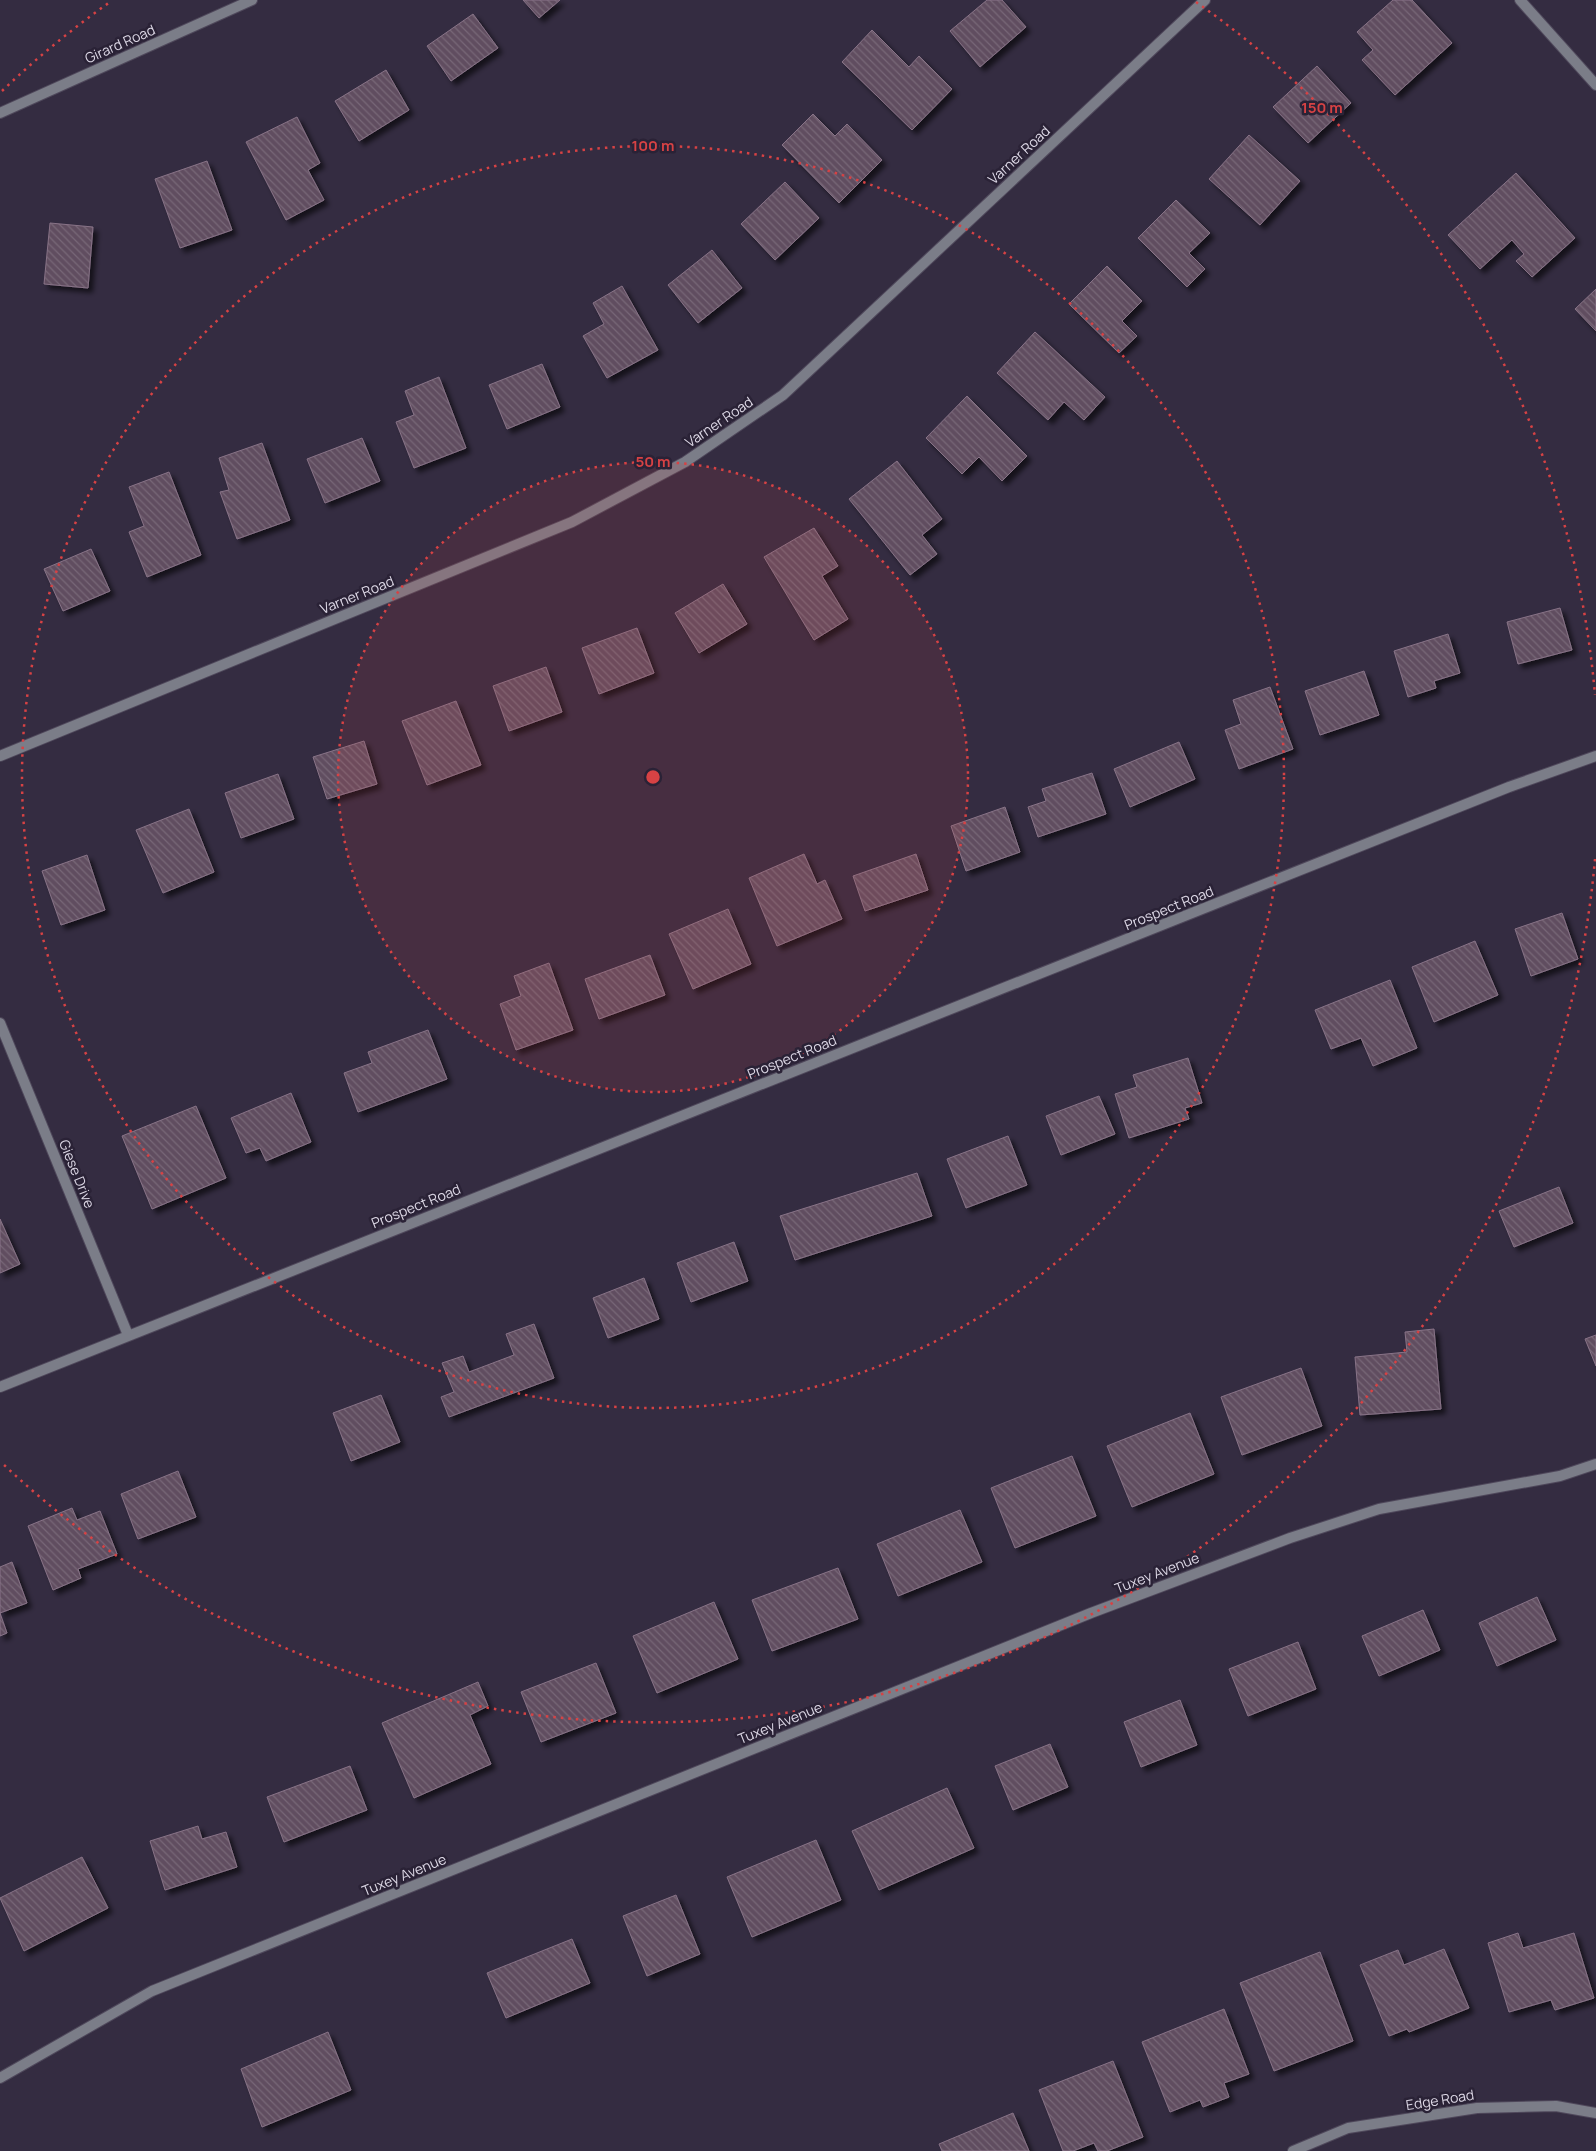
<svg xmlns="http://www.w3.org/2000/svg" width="1596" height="2151" font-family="Manrope,sans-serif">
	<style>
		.building { fill: url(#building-back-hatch); stroke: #887387; filter: url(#shadow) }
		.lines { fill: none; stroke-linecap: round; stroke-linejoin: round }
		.minor-casing { stroke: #4f485b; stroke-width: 12 }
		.minor { stroke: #7b7d88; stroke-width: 10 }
		.ring { fill: none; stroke: #d74244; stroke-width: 2.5; stroke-dasharray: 2.5 5 }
		.labels { text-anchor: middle; stroke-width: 5; stroke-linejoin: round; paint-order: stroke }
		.street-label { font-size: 14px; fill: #ddd8e6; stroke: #2a2236 }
		.centre { fill: #d74244; stroke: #2a2236; stroke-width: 2.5 }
		.ring-label { font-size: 15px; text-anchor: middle; font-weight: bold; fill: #d74244; stroke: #2a2236; stroke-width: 5; stroke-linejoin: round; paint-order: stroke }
	</style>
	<defs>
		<pattern id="building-back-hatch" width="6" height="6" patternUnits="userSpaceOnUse" patternTransform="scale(1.25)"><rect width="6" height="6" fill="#614e60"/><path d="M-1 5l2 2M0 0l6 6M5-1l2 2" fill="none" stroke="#776777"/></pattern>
		<filter id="shadow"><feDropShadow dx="4.5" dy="4.5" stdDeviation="2.5" flood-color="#0009"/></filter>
	</defs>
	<rect width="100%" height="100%" fill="#342c41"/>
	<path class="building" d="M523 0H560L539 18Z
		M987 0H1002L1026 27 980 67 950 31Z
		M1393 0H1412L1452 43 1395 95 1362 60 1373 50 1357 32Z
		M473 14 498 48 451 81 427 46Z
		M872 30 909 67 919 56 952 89 912 130 842 62Z
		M1317 66 1351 103 1308 143 1273 107Z
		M386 70 409 110 359 141 335 101Z
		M813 114 835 136 847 124 882 160 839 203 782 145Z
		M297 117 320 163 308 170 324 200 286 220 246 142Z
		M1249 135 1300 181 1260 225 1209 179Z
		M207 161 232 230 180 248 155 179Z
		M1516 173 1575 238 1532 277 1516 261 1524 254 1512 240 1480 269 1448 235Z
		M785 182 819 218 775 260 741 224Z
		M1176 200 1210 233 1189 253 1205 269 1187 287 1138 238Z
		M50 223 93 227 88 288 44 284Z
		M712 250 742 288 698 323 668 285Z
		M1107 266 1142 301 1122 321 1137 336 1119 353 1069 304Z
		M622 286 658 350 607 378 583 336 604 324 593 303Z
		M1596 289V331L1575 309Z
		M1035 332 1105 397 1084 420 1064 402 1048 420 997 373Z
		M542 364 560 407 507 429 489 385Z
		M439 377 466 448 414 468 396 422 414 415 405 391Z
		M967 396 1027 456 1002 481 979 457 962 474 926 438Z
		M362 438 380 481 325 503 307 459Z
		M262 443 290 520 237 539 220 492 229 490 219 458Z
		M897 461 942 519 922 535 937 554 910 575 849 499Z
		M169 472 201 555 147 577 129 532 144 526 129 487Z
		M814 528 838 566 822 576 848 619 814 640 764 557Z
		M91 549 110 591 63 611 44 569Z
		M723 584 747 624 699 653 675 613Z
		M1560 608 1572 650 1518 664 1507 622Z
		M637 628 654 673 599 694 582 648Z
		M1448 634 1460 673 1434 681 1436 688 1408 697 1394 651Z
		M546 667 562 712 509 731 493 686Z
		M1364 671 1379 715 1320 735 1305 691Z
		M1270 687 1293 749 1239 769 1225 730 1241 724 1233 700Z
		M456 701 481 765 427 785 402 721Z
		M364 741 377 784 327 799 313 757Z
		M1179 742 1195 779 1130 807 1114 769Z
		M1092 773 1106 814 1038 837 1028 807 1046 801 1042 789Z
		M278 774 294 819 241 838 225 793Z
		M1005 807 1020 852 966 871 951 826Z
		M189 809 214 872 163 893 136 830Z
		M804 854 817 884 825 880 842 919 777 946 749 878Z
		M916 854 928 890 865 911 853 876Z
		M87 855 105 910 61 925 42 871Z
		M728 909 751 964 693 989 669 934Z
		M1562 913 1578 959 1531 976 1515 929Z
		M1475 941 1498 995 1434 1022 1412 967Z
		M650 955 665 995 599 1019 585 979Z
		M549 963 573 1030 516 1050 500 1004 521 996 514 976Z
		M1390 980 1417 1048 1373 1066 1361 1038 1331 1049 1315 1010Z
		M428 1030 447 1079 358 1112 344 1073 372 1063 368 1052Z
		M1188 1058 1202 1103 1185 1108 1189 1119 1129 1138 1115 1094 1137 1087 1133 1075Z
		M291 1093 311 1142 266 1161 260 1148 246 1153 231 1118Z
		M1099 1096 1115 1134 1061 1155 1046 1116Z
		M196 1106 226 1178 152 1209 122 1136Z
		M1008 1136 1027 1185 966 1208 947 1159Z
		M917 1173 932 1216 795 1260 780 1216Z
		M1559 1187 1573 1223 1514 1247 1499 1211Z
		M0 1219 20 1264 0 1273Z
		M734 1242 748 1281 691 1302 677 1263Z
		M644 1278 659 1319 608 1338 593 1298Z
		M534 1324 554 1378 449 1417 441 1397 454 1392 442 1363 463 1356 469 1372 514 1355 506 1334Z
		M1434 1329 1441 1409 1360 1415 1355 1357 1407 1352 1405 1332Z
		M1596 1335V1366L1585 1339Z
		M1301 1368 1322 1426 1242 1455 1221 1397Z
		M381 1395 400 1442 351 1461 333 1413Z
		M1190 1413 1214 1474 1132 1507 1107 1446Z
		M1072 1456 1096 1516 1015 1548 991 1488Z
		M178 1471 196 1517 138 1539 121 1494Z
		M72 1508 77 1520 100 1511 117 1554 78 1569 81 1578 53 1590 28 1526Z
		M960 1510 982 1562 898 1596 877 1544Z
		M12 1562 27 1603 0 1613V1567Z
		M838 1568 858 1619 772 1651 752 1600Z
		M1537 1597 1556 1640 1497 1666 1479 1623Z
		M714 1602 738 1659 657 1693 633 1636Z
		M1423 1610 1440 1650 1379 1676 1362 1636Z
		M0 1613 7 1633 0 1636Z
		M1298 1642 1316 1689 1248 1716 1229 1669Z
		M596 1663 616 1713 541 1742 521 1692Z
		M478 1682 488 1706 470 1715 491 1764 414 1798 382 1723Z
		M1180 1700 1197 1745 1141 1767 1124 1722Z
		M1050 1744 1068 1787 1013 1810 995 1766Z
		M350 1766 367 1810 284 1842 267 1797Z
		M947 1788 974 1848 879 1890 852 1831Z
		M198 1826 202 1839 226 1832 237 1867 165 1890 150 1841Z
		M816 1840 841 1900 752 1937 727 1877Z
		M82 1857 108 1908 24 1951 0 1898Z
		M676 1895 700 1954 647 1976 623 1916Z
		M1518 1933 1523 1948 1574 1933 1594 1998 1555 2010 1551 2000 1509 2012 1488 1943Z
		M572 1939 590 1983 506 2018 487 1973Z
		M1444 1949 1469 2008 1409 2032 1407 2029 1389 2036 1360 1965 1398 1950 1404 1965Z
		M1320 1952 1353 2041 1274 2071 1240 1983Z
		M1224 2009 1249 2074 1224 2083 1229 2097 1203 2107 1200 2100 1170 2112 1142 2042Z
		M328 2032 351 2090 262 2127 241 2069Z
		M1113 2061 1143 2137 1107 2151H1098L1094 2143 1073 2151H1063L1039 2090Z
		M1013 2113 1029 2151H942L939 2144Z"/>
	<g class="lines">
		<defs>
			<path id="minor" d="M1520 0 1596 85
				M0 113 252 0
				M0 756 572 522 685 462 783 395 1205 0
				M0 1023 128 1335
				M0 1387 1509 787 1596 756
				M0 2078 152 1991 1091 1613 1290 1538 1379 1509 1560 1476 1596 1464
				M1293 2151 1348 2128 1477 2108 1556 2106 1596 2113"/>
		</defs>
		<use href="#minor" class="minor-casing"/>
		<use href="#minor" class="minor"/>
	</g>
	<circle cx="653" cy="777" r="315" fill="#d74244" fill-opacity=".12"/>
	<g class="ring">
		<circle cx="653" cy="777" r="315"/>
		<circle cx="653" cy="777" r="631"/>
		<path d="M1595 859A946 946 0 0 1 2 1463M2 91A946 946 0 0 1 110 2M1196 2A946 946 0 0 1 1595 695"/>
	</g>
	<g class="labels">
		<g class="street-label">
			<text transform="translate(120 44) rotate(-24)" y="5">Girard Road</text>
			<text transform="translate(1019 155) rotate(-43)" y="5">Varner Road</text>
			<text transform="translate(719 422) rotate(-34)" y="5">Varner Road</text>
			<text transform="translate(357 595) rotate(-22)" y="5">Varner Road</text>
			<text transform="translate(1169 908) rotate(-22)" y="5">Prospect Road</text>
			<text transform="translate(792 1057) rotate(-22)" y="5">Prospect Road</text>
			<text transform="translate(77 1174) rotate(68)" y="5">Giese Drive</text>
			<text transform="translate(416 1206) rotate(-22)" y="5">Prospect Road</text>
			<text transform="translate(1157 1573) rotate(-21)" y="5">Tuxey Avenue</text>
			<text transform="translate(780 1723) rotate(-22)" y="5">Tuxey Avenue</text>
			<text transform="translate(404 1875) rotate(-22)" y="5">Tuxey Avenue</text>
			<text transform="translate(1440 2100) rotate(-9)" y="5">Edge Road</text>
		</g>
	</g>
	<circle cx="653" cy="777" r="8" class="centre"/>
	<g class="ring-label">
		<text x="1322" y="113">150 m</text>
		<text x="653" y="151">100 m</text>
		<text x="653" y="467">50 m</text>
	</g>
</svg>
